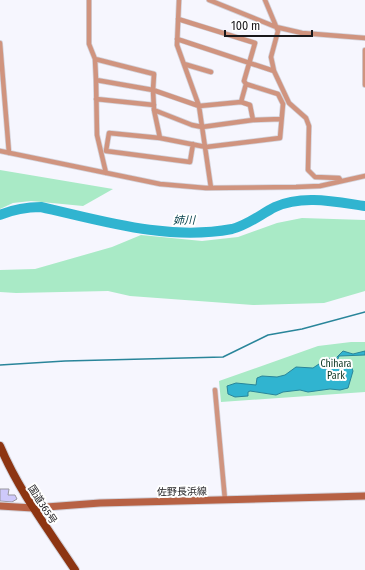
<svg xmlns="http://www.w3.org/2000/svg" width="365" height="570" font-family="'Fira Sans Condensed','Noto Sans JP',sans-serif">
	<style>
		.green { fill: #a9eac6 }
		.water { fill: #30b4d0; stroke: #29859a }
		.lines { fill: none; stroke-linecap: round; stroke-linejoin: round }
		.stream { stroke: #29859a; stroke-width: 1.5 }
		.river { stroke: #30b4d0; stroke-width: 10 }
		.building { fill: #cec9fb; stroke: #98979f }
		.minor-casing { stroke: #d3d2da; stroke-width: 6 }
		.secondary-casing { stroke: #d3d2da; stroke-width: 9 }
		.trunk-casing { stroke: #d3d2da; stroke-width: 10 }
		.minor { stroke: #d0947f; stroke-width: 4.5 }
		.secondary { stroke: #b76144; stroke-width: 7 }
		.trunk { stroke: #8d3512; stroke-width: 8 }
		.labels { text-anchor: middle; stroke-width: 4; stroke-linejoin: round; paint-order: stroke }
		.park-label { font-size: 10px; fill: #0c3623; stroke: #fff }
		.street-label { font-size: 10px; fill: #19181b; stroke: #fff }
		.water-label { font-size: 11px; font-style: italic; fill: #0a434e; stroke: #fff }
	</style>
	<rect width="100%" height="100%" fill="#f6f6fe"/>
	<path class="green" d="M0 170 113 189 83 206 31 201 13 203 0 209Z
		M302 218 365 220V291L324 303 253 305 130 296 108 291 16 293 0 292V270L35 269 112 247 141 235 202 241 238 237 277 223Z
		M351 342H365V392L221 402 219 381 318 346Z"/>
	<path class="water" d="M343 351 353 354 365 351V355L339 356 337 361 339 363 341 361 350 363 353 371 348 388 340 390 330 389 308 392 300 390 283 392 276 395 250 391 248 392V396L235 397 228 394 227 386 236 383 256 385 257 378 262 376 277 377 285 375 296 367 313 368 328 358 334 360Z"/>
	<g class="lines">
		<path class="stream" d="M0 365 65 361 223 357 268 335 302 329 365 312"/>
		<path class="river" d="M0 215C14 209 25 207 41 207 103 221 167 241 232 229 248 225 261 214 275 207 302 194 337 202 365 206"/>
	</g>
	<path class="building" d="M0 489H9L8 495H15L17 499 12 502 0 501Z"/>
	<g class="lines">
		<defs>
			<path id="minor" d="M89 0V44L95 59
				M179 0 177 45 199 106 211 188
				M209 0 276 27 302 33 365 38
				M265 0 278 31 271 57 274 71 289 103 306 118 309 126 308 170 315 177 339 178 341 181
				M178 19 255 43 244 81 246 84
				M177 39 274 71
				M0 43 9 153
				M365 50V85
				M184 64 211 72
				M96 80 95 59 154 74 153 90 96 80 97 135 106 173
				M96 99 154 105
				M154 110 153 90 199 106 241 102
				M253 120 202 127 192 125 154 110 160 138 206 147 280 138 283 104 278 94 246 84 241 102 250 105 253 120 281 119
				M160 138 109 133 106 151 190 162 193 144
				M0 151 160 184 206 188 296 187 320 186 365 176
				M215 390 225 500"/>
			<path id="secondary" d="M0 506 33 508 100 503 365 496"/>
			<path id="trunk" d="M0 446C19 491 48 529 75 570"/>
		</defs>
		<use href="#minor" class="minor-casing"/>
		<use href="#secondary" class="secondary-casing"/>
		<use href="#trunk" class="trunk-casing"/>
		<use href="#minor" class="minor"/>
		<use href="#secondary" class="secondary"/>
		<use href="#trunk" class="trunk"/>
	</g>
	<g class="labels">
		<g class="park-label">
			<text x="336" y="367">Chihara<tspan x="336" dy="12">Park</tspan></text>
		</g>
		<g class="street-label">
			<text transform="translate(182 491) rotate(-1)" y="4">佐野長浜線</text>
			<text transform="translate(43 504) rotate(57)" y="4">国道365号</text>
		</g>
		<g class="water-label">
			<text x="184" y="224">姉川</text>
		</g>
	</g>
	<path d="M225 30v6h87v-6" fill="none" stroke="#19181b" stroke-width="2"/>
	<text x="231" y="30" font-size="12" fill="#19181b" stroke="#ffffff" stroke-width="3" paint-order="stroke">100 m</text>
</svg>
